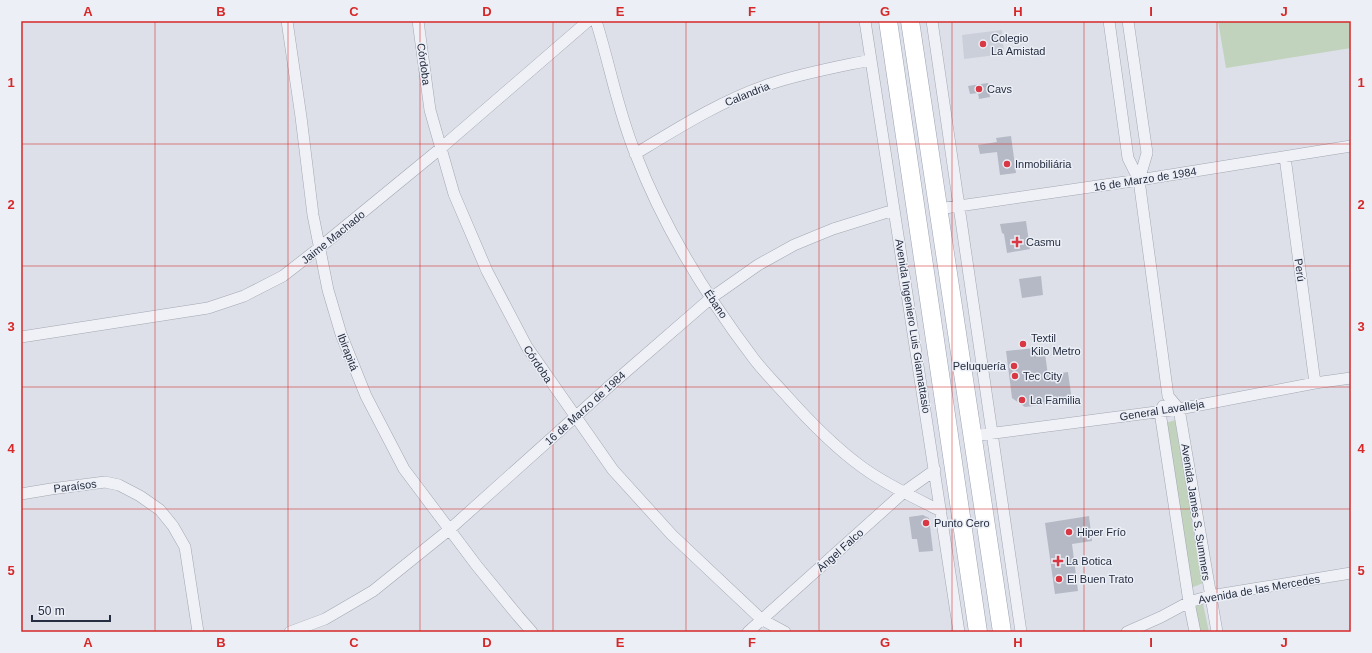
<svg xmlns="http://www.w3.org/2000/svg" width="1372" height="653" font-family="Arial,sans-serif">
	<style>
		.built { fill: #cbcfda }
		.green { fill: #c1d3bd }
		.building { fill: #b4b9c5 }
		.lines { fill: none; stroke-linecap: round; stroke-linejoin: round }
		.minor-casing { stroke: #a2a7b2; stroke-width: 12 }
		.primary-casing { stroke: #9ba3b5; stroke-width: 19 }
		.minor { stroke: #f0f1f6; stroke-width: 11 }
		.primary { stroke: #fff; stroke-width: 18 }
		.grid { fill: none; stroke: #d62828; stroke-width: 1; stroke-opacity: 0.55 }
		.poi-dot { fill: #d83743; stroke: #eceff6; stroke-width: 1.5 }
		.labels { text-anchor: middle; stroke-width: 3; stroke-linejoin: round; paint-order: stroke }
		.poi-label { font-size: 11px; fill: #252d40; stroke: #eceff6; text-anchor: start }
		.street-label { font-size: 11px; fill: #252d40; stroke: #eceff6 }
		.neatline { fill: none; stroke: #d62828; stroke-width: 1.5 }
		.grid-label { font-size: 13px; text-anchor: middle; font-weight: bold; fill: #d62828 }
	</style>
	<rect width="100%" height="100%" fill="#dde0e8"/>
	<path class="built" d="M1002 30 1004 54 964 59 962 35Z"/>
	<path class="green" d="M1218 21H1351V48L1226 68Z
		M1175 420 1203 583 1191 588 1166 423Z
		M1203 604 1209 632H1200L1195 606Z"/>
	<path class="building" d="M988 83 990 97 979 99 978 93 970 94 968 86Z
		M1011 136 1016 173 1000 175 997 152 980 154 978 145 997 142 996 138Z
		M1026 221 1030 249 1007 253 1004 234 1002 233 1000 224Z
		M1041 276 1043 295 1022 298 1019 279Z
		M1044 347 1048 375 1068 372 1072 401 1025 407 1012 398 1006 351Z
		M923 515 929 518 933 551 919 552 917 539H912L909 517Z
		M1089 516 1092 541 1072 544 1078 591 1055 594 1045 523Z"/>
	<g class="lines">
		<defs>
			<path id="minor" d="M287 21 301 117 313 215 328 290 341 334 366 396 404 469 477 566 518 616 532 632
				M418 21 430 110 454 194 487 271 527 347 613 470 672 535 761 619 785 632
				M596 21C610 65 618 112 636 155 664 228 707 297 754 359 764 372 775 383 785 394 809 421 833 446 862 467 885 484 915 498 941 511
				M865 21 959 632
				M932 21 1021 632
				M1109 21 1128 158 1139 180 1168 396 1179 409 1217 632
				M1128 21 1147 153 1139 180
				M635 154C678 128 722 100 770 84 803 73 837 67 870 60
				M1285 157 1315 383
				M938 209 1139 180 1351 146
				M21 337 208 308 244 296 283 276 319 248 441 148 588 21
				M1163 406 1160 412 1189 602 1195 632
				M972 436 1179 409 1315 383 1351 378
				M21 494 51 489 105 482 119 485 140 496 160 510 173 526 185 547 198 632
				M290 632 325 619 373 591 450 529 613 383 711 298 758 265 794 245 833 229 894 210
				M748 632 904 492 935 470
				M1127 632 1161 617 1189 602 1210 596 1351 573"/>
			<path id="primary" d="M888 21 978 632
				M910 21 1002 632"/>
		</defs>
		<use href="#minor" class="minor-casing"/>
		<use href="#primary" class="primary-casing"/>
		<use href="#minor" class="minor"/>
		<use href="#primary" class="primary"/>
	</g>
	<path class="grid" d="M155 21V632M288 21V632M420 21V632M553 21V632M686 21V632M819 21V632M952 21V632M1084 21V632M1217 21V632M21 144H1351M21 266H1351M21 387H1351M21 509H1351"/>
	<g class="poi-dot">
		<circle cx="983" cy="44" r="4"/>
		<circle cx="979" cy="89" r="4"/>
		<circle cx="1007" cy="164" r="4"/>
		<path d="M1015 236h4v4h4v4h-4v4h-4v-4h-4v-4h4z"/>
		<circle cx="1023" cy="344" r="4"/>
		<circle cx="1014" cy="366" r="4"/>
		<circle cx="1015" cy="376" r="4"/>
		<circle cx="1022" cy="400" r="4"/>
		<circle cx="926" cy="523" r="4"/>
		<circle cx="1069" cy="532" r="4"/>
		<path d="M1056 555h4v4h4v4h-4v4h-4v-4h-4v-4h4z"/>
		<circle cx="1059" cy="579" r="4"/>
	</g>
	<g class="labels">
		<g class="poi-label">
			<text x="991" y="42">Colegio<tspan x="991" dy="13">La Amistad</tspan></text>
			<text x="987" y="93">Cavs</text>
			<text x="1015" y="168">Inmobiliária</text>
			<text x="1026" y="246">Casmu</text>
			<text x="1031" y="342">Textil<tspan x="1031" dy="13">Kilo Metro</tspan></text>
			<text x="1006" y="370" text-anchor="end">Peluquería</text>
			<text x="1023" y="380">Tec City</text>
			<text x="1030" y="404">La Familia</text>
			<text x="934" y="527">Punto Cero</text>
			<text x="1077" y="536">Hiper Frío</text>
			<text x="1066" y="565">La Botica</text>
			<text x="1067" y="583">El Buen Trato</text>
		</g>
		<g class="street-label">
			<text transform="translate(424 64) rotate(82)" y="4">Córdoba</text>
			<text transform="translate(747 94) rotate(-22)" y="4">Calandria</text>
			<text transform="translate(1145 179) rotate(-9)" y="4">16 de Marzo de 1984</text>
			<text transform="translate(333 237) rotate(-39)" y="4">Jaime Machado</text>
			<text transform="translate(1300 270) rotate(82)" y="4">Perú</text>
			<text transform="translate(716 304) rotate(56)" y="4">Ébano</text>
			<text transform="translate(913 326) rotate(81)" y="4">Avenida Ingeniero Luis Giannattasio</text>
			<text transform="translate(348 352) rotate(69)" y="4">Ibirapitá</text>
			<text transform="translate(538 364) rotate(56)" y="4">Córdoba</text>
			<text transform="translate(585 408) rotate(-42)" y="4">16 de Marzo de 1984</text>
			<text transform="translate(1162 410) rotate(-9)" y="4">General Lavalleja</text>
			<text transform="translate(75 486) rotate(-7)" y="4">Paraísos</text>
			<text transform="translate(1196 512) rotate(81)" y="4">Avenida James S. Summers</text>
			<text transform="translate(840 550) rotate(-42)" y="4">Ángel Falco</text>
			<text transform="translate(1259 589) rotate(-10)" y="4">Avenida de las Mercedes</text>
		</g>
	</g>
	<rect width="1372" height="653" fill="none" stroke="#eceff6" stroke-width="44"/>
	<path d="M32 615v6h78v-6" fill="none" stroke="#252d40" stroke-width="2"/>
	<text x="38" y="615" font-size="12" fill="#252d40" stroke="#eceff6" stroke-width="3" paint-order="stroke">50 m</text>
	<rect x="22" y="22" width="1328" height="609" class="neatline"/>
	<g class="grid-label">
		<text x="88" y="16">A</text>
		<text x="221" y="16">B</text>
		<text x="354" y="16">C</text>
		<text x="487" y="16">D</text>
		<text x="620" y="16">E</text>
		<text x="752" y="16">F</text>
		<text x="885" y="16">G</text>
		<text x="1018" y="16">H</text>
		<text x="1151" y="16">I</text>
		<text x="1284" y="16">J</text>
		<text x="11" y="87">1</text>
		<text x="1361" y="87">1</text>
		<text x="11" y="209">2</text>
		<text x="1361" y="209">2</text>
		<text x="11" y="331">3</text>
		<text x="1361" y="331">3</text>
		<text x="11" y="453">4</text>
		<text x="1361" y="453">4</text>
		<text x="11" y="575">5</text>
		<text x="1361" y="575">5</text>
		<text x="88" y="647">A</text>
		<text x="221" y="647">B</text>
		<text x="354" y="647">C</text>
		<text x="487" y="647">D</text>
		<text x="620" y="647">E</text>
		<text x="752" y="647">F</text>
		<text x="885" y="647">G</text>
		<text x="1018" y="647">H</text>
		<text x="1151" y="647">I</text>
		<text x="1284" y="647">J</text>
	</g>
</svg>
